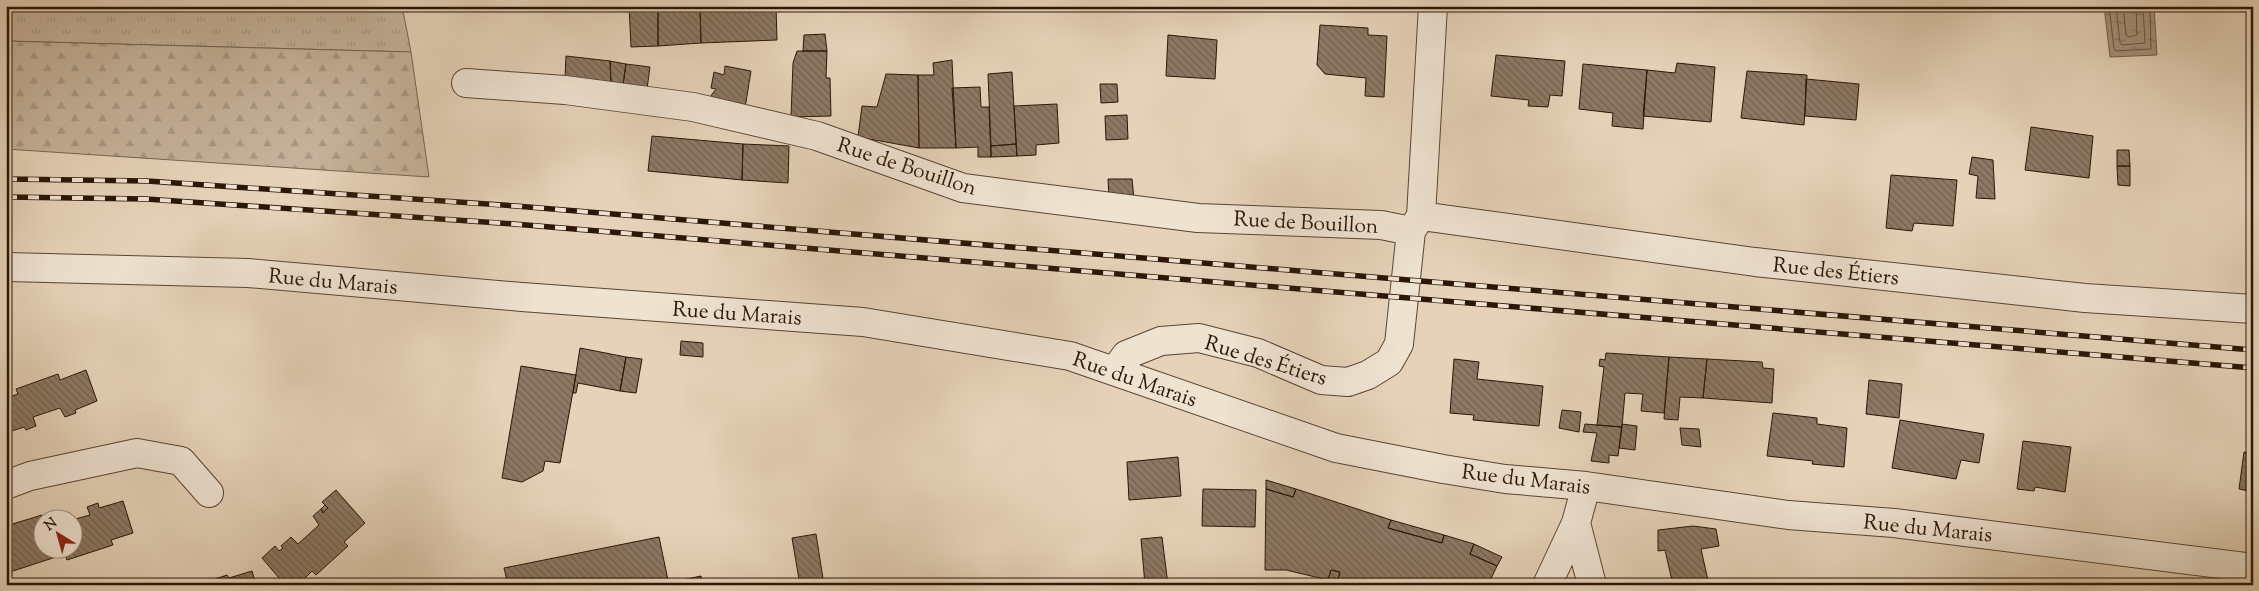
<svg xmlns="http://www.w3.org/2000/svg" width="2259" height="591" font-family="'Sorts Mill Goudy',serif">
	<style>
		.grass { fill: url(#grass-tufts); stroke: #786450 }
		.forest { fill: url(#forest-firs); stroke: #786450 }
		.water { fill: url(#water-ripples); stroke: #75604d }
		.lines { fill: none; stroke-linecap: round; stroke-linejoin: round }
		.shore { stroke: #685442; stroke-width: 1 }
		.building { fill: url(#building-back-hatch); stroke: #2b1607 }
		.minor-casing { stroke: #5a4533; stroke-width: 30 }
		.minor { stroke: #eee2d1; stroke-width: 28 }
		.rail-casing { stroke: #2b1607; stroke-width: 5.5 }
		.rail { stroke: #eee2d1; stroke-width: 4; stroke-dasharray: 11; stroke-linecap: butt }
		.labels { text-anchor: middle; stroke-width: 4; stroke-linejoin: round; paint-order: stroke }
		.street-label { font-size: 21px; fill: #2b1607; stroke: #eee2d1 }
	</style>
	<defs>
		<pattern id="grass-tufts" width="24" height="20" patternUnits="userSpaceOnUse" patternTransform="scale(1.25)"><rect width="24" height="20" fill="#c5b29a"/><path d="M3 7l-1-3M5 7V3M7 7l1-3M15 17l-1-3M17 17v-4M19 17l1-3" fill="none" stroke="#a99883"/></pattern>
		<pattern id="forest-firs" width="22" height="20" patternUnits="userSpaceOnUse" patternTransform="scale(1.25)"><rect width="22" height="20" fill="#c5b29a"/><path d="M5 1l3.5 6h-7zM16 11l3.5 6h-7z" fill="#a99883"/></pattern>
		<pattern id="water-ripples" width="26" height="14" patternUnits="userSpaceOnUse" patternTransform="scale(1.25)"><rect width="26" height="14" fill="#a6927c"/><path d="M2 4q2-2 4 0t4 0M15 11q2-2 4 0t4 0" fill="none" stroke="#877664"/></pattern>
		<pattern id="building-back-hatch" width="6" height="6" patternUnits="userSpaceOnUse" patternTransform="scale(1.25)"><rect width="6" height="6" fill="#8c7863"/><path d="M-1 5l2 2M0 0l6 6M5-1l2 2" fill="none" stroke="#736150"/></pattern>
	</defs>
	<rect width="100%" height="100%" fill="#e5d2b8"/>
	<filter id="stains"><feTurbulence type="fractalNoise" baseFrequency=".004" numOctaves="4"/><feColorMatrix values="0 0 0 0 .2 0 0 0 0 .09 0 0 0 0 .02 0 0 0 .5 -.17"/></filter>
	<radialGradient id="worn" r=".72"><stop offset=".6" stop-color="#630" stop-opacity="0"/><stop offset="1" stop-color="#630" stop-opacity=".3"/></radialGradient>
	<path class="grass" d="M6 6H402L411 52 6 41Z"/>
	<path class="forest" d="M6 41 411 52 429 177 6 149Z"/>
	<path class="water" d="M2104 6H2154L2157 55 2110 57Z"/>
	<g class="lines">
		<path class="shore" d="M2109 6 2114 49 2116 51 2151 49 2150 6
			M2116 6 2120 43 2122 45 2145 43 2143 6
			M2123 6 2126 35 2129 37 2137 35 2136 6"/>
	</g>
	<path class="building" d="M436 6H452L437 10Z
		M629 6H658V46L631 47Z
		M658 6H700L701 43 658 46Z
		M700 6H776L777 40 701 43Z
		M1320 25 1368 28V35L1387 36 1384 97 1365 96 1366 78 1325 74 1317 65Z
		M825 34 827 51H803L804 35Z
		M1168 35 1217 40 1215 79 1166 76Z
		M797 51H827L826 78H830L831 116 791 117 793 63Z
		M1496 55 1565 61 1562 96 1550 95 1548 107 1528 106 1529 100 1491 96Z
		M566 56 610 61 611 83 565 78Z
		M952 60 956 148H919L918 75H934L933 63Z
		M610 61 626 64 623 85 611 83Z
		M1677 63 1715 67 1711 122 1643 116 1647 70 1675 73Z
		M626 64 650 67 647 89 623 85Z
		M1583 64 1647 70 1643 129 1612 126 1613 113 1579 109Z
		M725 66 751 71 745 108 710 97 716 89 711 88 714 72 724 75Z
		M1747 71 1807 75 1804 125 1741 118Z
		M1012 72 1016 144 991 146 988 74Z
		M886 74 918 75 919 148 858 137 862 106 877 107Z
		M1806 79 1859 84 1856 120 1805 116Z
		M1100 84H1117L1118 102 1101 103Z
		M980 87 981 107H989L991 157H978V147L956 148 952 88Z
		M1057 104 1059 143 1036 145V155L1017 156 1014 106Z
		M1127 115 1128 139 1106 140 1105 116Z
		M2031 127 2093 136 2089 178 2025 170Z
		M652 136 743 144 742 180 648 171Z
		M743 144 789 146 788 183 742 180Z
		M1016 144 1017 156 991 157V146Z
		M2117 150H2129L2130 166H2117Z
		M1972 157 1993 160 1995 199 1976 198 1978 176 1969 174Z
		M2117 166H2130V186L2118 185Z
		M1891 175 1957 180 1953 226 1914 223 1912 231 1886 228Z
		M1108 179H1132L1134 199 1109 198Z
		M681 341 703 343V357L680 355Z
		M580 348 626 357 620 391 578 383 576 393H573Z
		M1606 353 1669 357 1664 413 1641 411 1643 394 1625 393 1622 427 1597 425 1604 367 1599 366 1600 359 1605 360Z
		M626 357 642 359 636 393 620 391Z
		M1669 357 1707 359 1703 398 1680 397 1678 420 1664 419Z
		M1454 359 1479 362 1477 379 1543 386 1539 426 1473 420 1474 415 1450 413Z
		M1707 359 1762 362 1763 368 1774 369 1772 403 1703 398Z
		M521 366 576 375 560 463 545 461 543 471 522 482 502 478Z
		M86 370 97 401 75 410 76 413 65 417 60 408 33 417 36 426 26 430 24 427 6 433V398L18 394 16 389 58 374 60 380Z
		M1869 380 1902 384 1899 418 1866 414Z
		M1562 410 1581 412 1579 432 1559 428Z
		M1773 413 1817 418V424L1847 428 1844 467 1812 464 1813 461 1767 456Z
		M1900 420 1984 434 1979 463 1961 460 1956 479 1892 468Z
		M1585 424 1622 427 1618 456 1609 455V463L1591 461 1597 433 1583 432Z
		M1622 424 1637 426 1635 450 1619 448Z
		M1680 428 1699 429 1701 447 1682 445Z
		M2023 441 2071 447 2065 492 2035 487 2034 491 2017 489Z
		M2244 452 2253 454V492L2239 489Z
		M1178 457 1181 496 1129 500 1127 462Z
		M1266 480 1296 489 1293 497 1266 489Z
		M1203 489 1256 490 1255 527 1202 526Z
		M1266 489 1293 497 1296 489 1391 520 1388 528 1442 543 1444 535 1474 544 1470 554 1497 566 1488 585H1343L1337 583 1340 572 1331 570 1328 580 1286 570H1265Z
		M336 490 365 523 344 542 348 546 316 575 312 571 298 585H285L262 558 275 546 279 551 283 548 281 546 291 537 298 544 319 525 313 516 321 509 323 513 328 508 322 502Z
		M123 501 133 533 111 540 113 545 67 560 65 554 10 572 11 578 6 579V536L8 535 6 526 42 515V548H72V520L90 515 87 507 98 503 99 508Z
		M325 505 328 508 323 513 321 509Z
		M59 514 60 518H47Z
		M1391 520 1444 535 1442 543 1388 528Z
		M1693 526 1716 529 1719 546 1701 549 1709 585H1673L1665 550 1658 551V530Z
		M816 534 824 585H800L792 538Z
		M659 537 669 585H508L504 568Z
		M1162 537 1168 585H1145L1141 539Z
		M1474 544 1502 557 1497 566 1470 554Z
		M1331 570 1340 572 1337 583 1328 580Z
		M252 571 256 585H217L215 579 227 575 229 578Z
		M701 576 703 585H669L668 583Z"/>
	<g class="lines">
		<defs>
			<path id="minor" d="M466 83 565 90 693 107 817 136 963 188 1198 218 1381 225 1411 231
				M1421 216 1433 6
				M6 267 248 273 522 297 863 322 1070 356 1336 448 1443 469 1505 479 1586 486 1788 515 1894 523 2253 568
				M1115 370 1126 355 1161 341 1199 338 1258 353 1321 380 1348 382 1368 375 1389 362 1399 344 1411 231 1421 216 1755 262 2085 298 2253 309
				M6 485 30 476 137 453 181 461 209 493
				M1576 523 1592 585
				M1547 585 1576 523 1586 486"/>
		</defs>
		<use href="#minor" class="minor-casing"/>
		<use href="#minor" class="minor"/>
		<defs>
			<path id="rail" d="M6 179 147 181 516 206 2253 350
				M6 197 146 199 514 224 2253 368"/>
		</defs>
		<use href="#rail" class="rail-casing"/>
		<use href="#rail" class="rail"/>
	</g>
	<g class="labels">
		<g class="street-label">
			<text transform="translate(907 166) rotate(18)" y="7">Rue de Bouillon</text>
			<text transform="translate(1306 222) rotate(3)" y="7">Rue de Bouillon</text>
			<text transform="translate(1836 271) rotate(6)" y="7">Rue des Étiers</text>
			<text transform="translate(333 281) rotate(5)" y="7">Rue du Marais</text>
			<text transform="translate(737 313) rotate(4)" y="7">Rue du Marais</text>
			<text transform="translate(1266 360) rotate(17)" y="7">Rue des Étiers</text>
			<text transform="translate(1135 379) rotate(19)" y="7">Rue du Marais</text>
			<text transform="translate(1526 479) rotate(7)" y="7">Rue du Marais</text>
			<text transform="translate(1928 528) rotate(6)" y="7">Rue du Marais</text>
		</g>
	</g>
	<rect width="2259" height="591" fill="none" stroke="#e5d2b8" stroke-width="25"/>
	<rect x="8" y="8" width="2244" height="576" fill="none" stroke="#2b1607" stroke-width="2.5"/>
	<rect x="12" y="12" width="2234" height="566" fill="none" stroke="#2b1607"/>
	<g transform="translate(58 534) rotate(323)"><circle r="24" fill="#eee2d1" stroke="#a09080"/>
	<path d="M0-4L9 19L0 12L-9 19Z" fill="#8f2418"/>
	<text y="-8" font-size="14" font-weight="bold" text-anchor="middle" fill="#2b1607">N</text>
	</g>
	<rect width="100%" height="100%" filter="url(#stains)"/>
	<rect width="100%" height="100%" fill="url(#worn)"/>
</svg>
